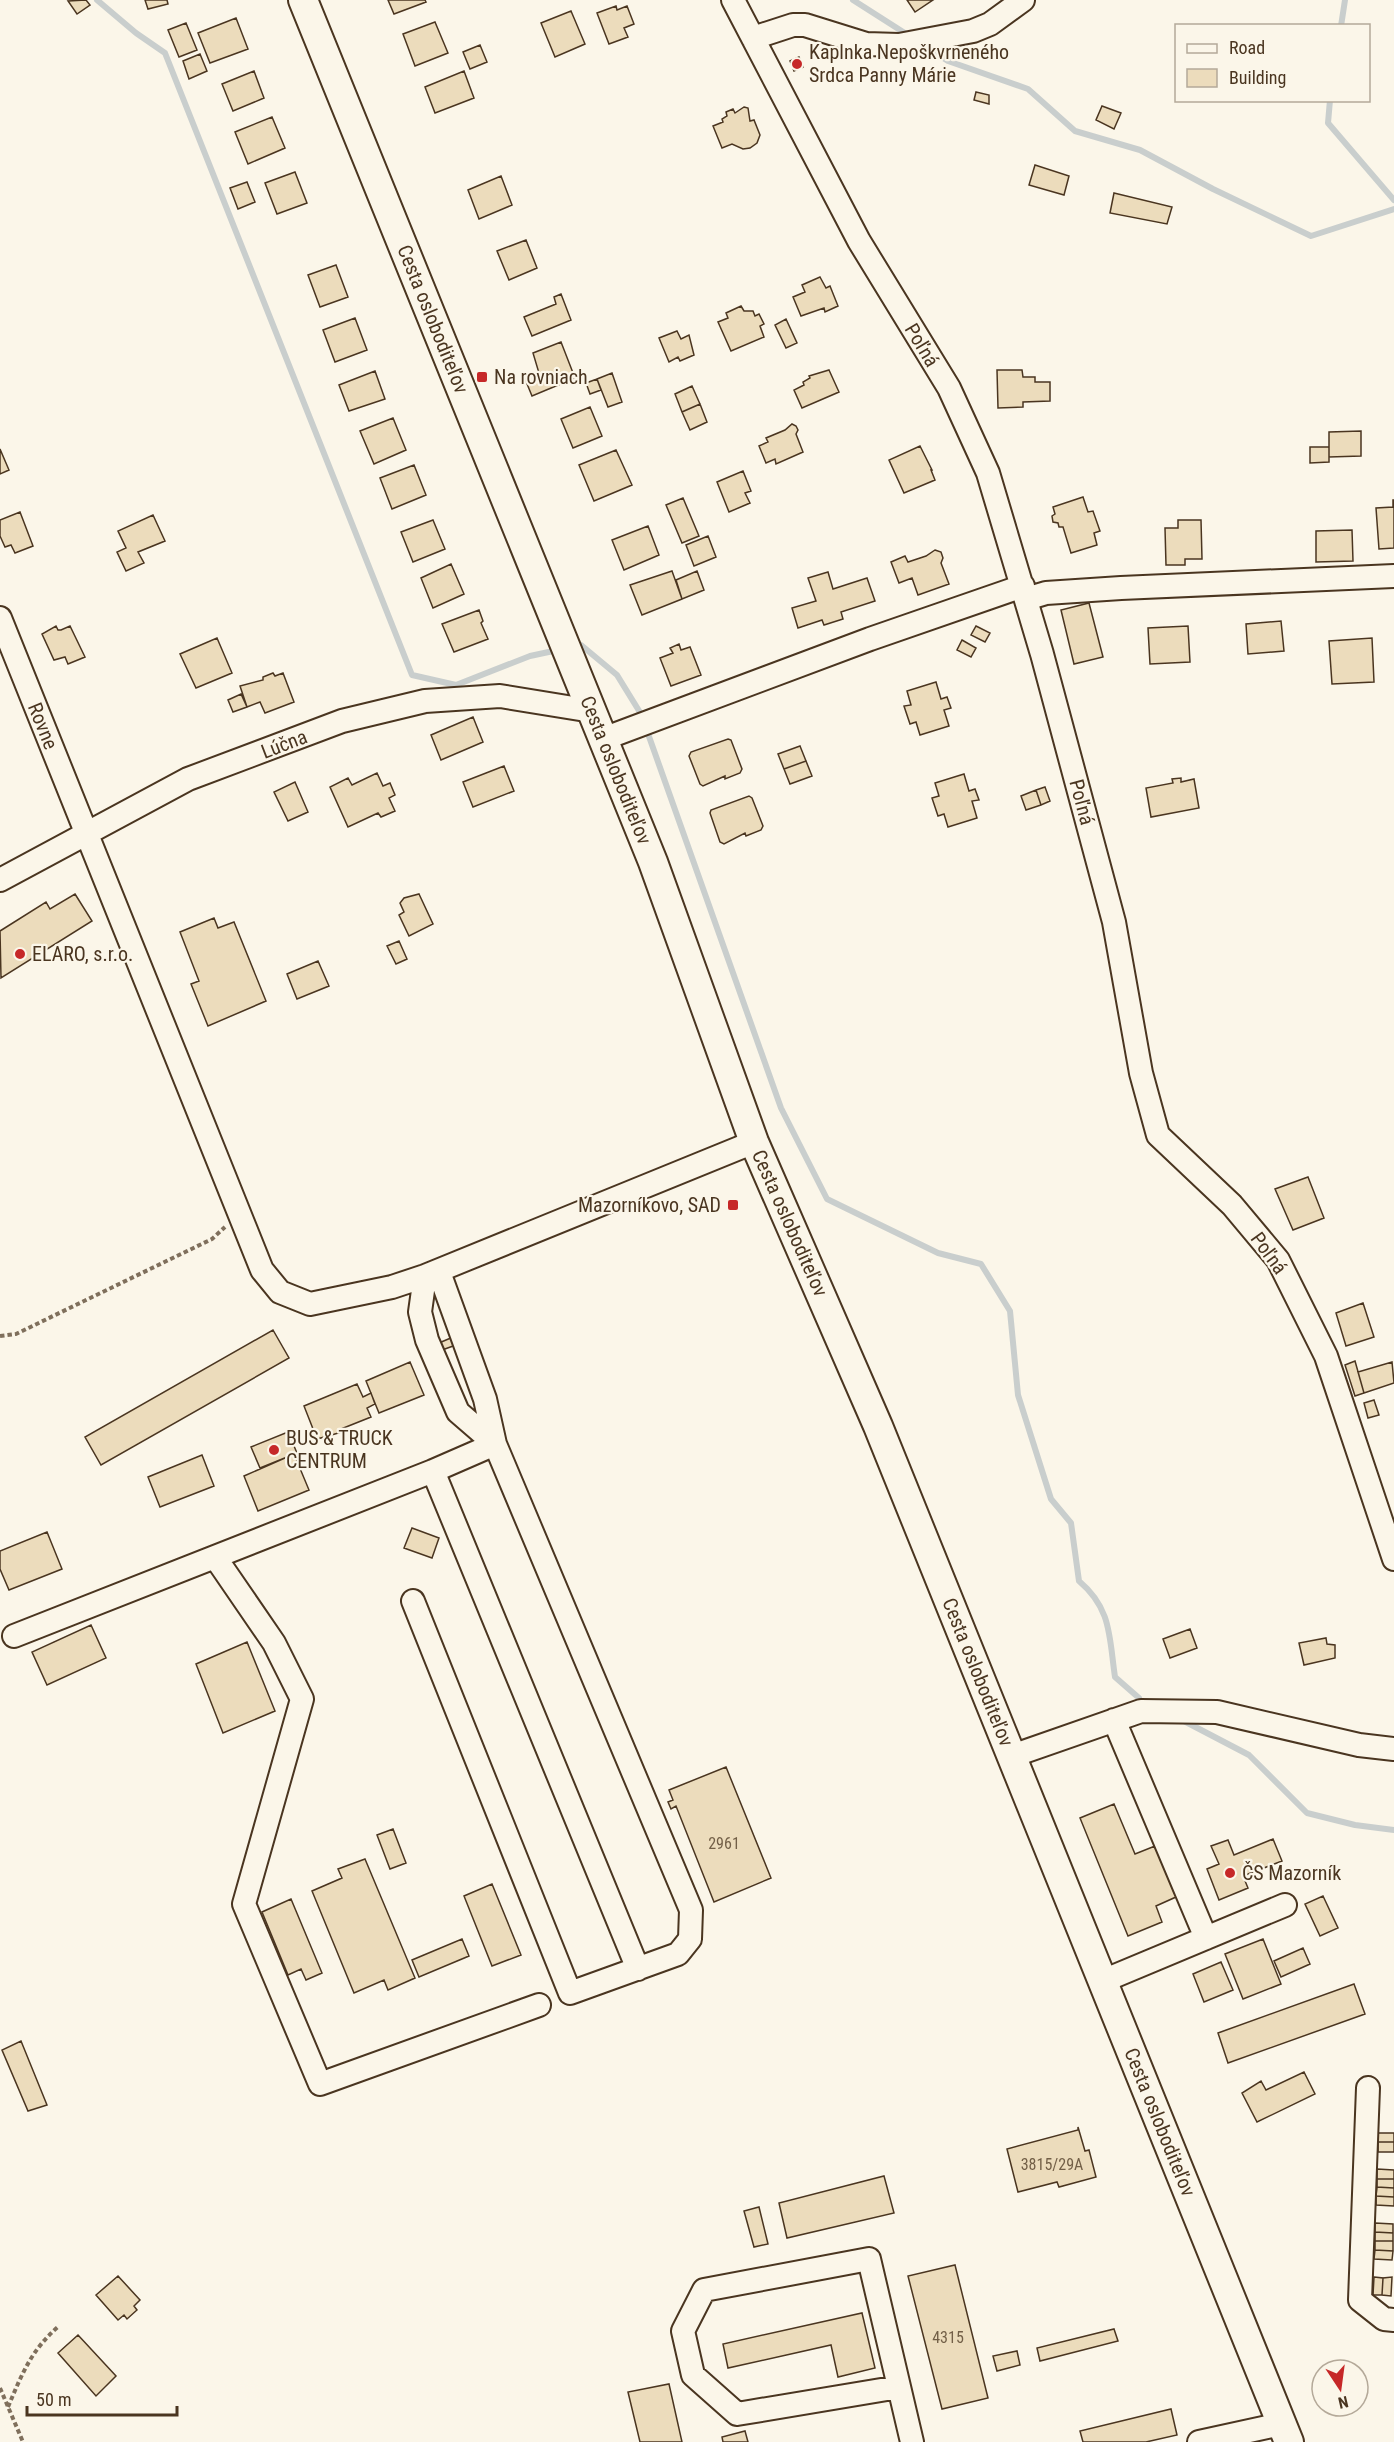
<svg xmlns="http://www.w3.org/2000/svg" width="1394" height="2442" font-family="'Roboto Condensed',sans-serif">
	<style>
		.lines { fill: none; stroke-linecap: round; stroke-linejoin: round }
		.stream { stroke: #c9cecd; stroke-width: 6 }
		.building { fill: #ecdcbc; stroke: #4a3520; stroke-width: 1.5 }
		.minor-casing { stroke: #4a3520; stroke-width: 26 }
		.major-casing { stroke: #4a3520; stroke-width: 32 }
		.path { stroke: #7f6f5c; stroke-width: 4; stroke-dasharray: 4.5 3; stroke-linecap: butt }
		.minor { stroke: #fbf6e9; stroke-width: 22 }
		.major { stroke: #fbf6e9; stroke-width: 28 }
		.poi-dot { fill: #c62828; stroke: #fbf6e9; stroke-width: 2 }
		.labels { text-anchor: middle; stroke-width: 4.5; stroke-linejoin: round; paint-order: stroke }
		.number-label { font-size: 16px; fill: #725f47 }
		.poi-label { font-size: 20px; fill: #4a3520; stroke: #fbf6e9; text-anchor: start }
		.street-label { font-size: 20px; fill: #4a3520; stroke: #fbf6e9 }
	</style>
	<rect width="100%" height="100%" fill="#fbf6e9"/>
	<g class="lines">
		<path class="stream" d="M97 0 136 33 165 53 412 675 456 685 530 656 558 650
			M853 0 911 37
			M1341 26 1345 0
			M924 46 948 61 1028 89 1075 131 1140 150 1213 189 1311 236 1394 209
			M1330 100 1328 123 1394 200
			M574 646 581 645 617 675 641 714 781 1108 827 1199 938 1253 981 1264 1010 1311 1018 1395 1051 1499 1071 1523 1079 1581C1112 1609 1109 1637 1115 1677L1139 1698
			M1182 1720 1249 1755 1307 1813 1355 1825 1394 1830"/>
	</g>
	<path class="building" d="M86 0 90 5 77 14 68 1Z
		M145 0H167L168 4 148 9Z
		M388 0H425L426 2 394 14Z
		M907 0H933L915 12Z
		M616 6 617 10 627 6 634 24 624 28 628 37 609 44 597 13Z
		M571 11 585 44 555 57 541 23Z
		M236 18 248 49 210 63 198 33Z
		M435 22 448 53 415 66 403 34Z
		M186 23 197 50 179 57 168 30Z
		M480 45 487 62 470 69 463 52Z
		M200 54 207 71 189 79 183 61Z
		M799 57 803 67 794 71 790 61Z
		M254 71 264 98 233 111 222 84Z
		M464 71 474 98 435 113 425 87Z
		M976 92 989 95V104L974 100Z
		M1102 106 1121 113 1114 129 1096 120Z
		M744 107 748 108 750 121 754 120 760 135 757 143 750 148 743 149 732 144 722 148 713 126 723 122 722 119 727 116 726 112 733 109 735 113Z
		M272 117 285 148 248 164 235 132Z
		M1035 165 1069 176 1064 195 1029 185Z
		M295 172 307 203 277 214 265 183Z
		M501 176 512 205 479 219 468 190Z
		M247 182 255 202 238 209 230 188Z
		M1114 193 1172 207 1167 224 1110 213Z
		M526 240 537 268 509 280 497 251Z
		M336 265 348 297 320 307 308 275Z
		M820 277 826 288 830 286 838 306 825 312 824 308 801 316 793 297 805 292 802 285Z
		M561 294 571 320 532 336 524 317 556 304 554 297Z
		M741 306 744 311H753L755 316 759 314 764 324 760 326 764 337 731 351 718 322 728 318 726 313Z
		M355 318 367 350 335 362 323 330Z
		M786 319 797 343 786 348 775 325Z
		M677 331 681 339 689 335 694 355 680 361 678 357 669 362 659 338Z
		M561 342 575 378 532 396 525 379 539 373 533 353Z
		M829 370 839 392 802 408 794 390 804 385 803 382 810 378 809 376Z
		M997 370H1022L1023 377H1035V382H1050V401L1023 402V407L998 408Z
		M375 371 385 399 349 411 339 385Z
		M612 373 622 402 608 407 597 379Z
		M597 379 601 390 590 394 586 383Z
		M692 386 700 404 682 412 675 394Z
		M700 404 707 422 690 430 682 412Z
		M590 407 602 436 573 448 561 419Z
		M393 418 406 450 374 464 360 431Z
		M792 424 796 426 798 430 796 434 803 452 776 464 775 459 766 463 759 446 768 442 766 438 785 430Z
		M1361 431V456L1329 457V432Z
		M920 446 932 470H931L935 480 904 493 889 460Z
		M1310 447H1329V462L1310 463Z
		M0 449 9 470 0 474Z
		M616 450 632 485 594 501 579 465Z
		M414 465 426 495 392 509 380 478Z
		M743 471 751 491 745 493 750 503 729 512 717 482Z
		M1083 497 1088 512 1093 511 1100 531 1094 533 1097 545 1071 553 1063 527H1059L1058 523 1053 522 1052 516 1055 514 1053 507Z
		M683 498 699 536 682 543 666 505Z
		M1393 500H1394V548L1379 549 1376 508 1393 507Z
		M20 512 33 546 15 553 11 545 5 547 0 536V520Z
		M153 515 165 541 138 552 144 563 126 571 117 552 126 548 118 531Z
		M433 520 445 549 413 562 401 532Z
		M1178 520H1201L1202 559H1185V565H1166L1165 528H1178Z
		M648 526 659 555 624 570 612 540Z
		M1352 530 1353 561 1316 562V531Z
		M708 536 716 557 694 566 686 545Z
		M935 550 941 552 943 558 941 563 949 584 918 595 912 578 899 583 891 562 905 556 908 562 926 556Z
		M451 564 464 594 433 608 421 578Z
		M672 571 682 599 642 615 630 585Z
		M697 571 704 590 682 599 676 580Z
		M828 572 833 589 867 578 875 601 841 612 843 619 824 625 822 620 798 628 792 608 816 601 808 578Z
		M1089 603 1103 657 1074 664 1061 610Z
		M479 610 483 621 481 623 488 639 454 652 442 624Z
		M1281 621 1284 651 1248 654 1246 624Z
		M56 626 58 630H61L70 626 85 657 68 664 65 657 54 660 42 634Z
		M976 626 990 633 985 642 971 635Z
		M1188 626 1190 662 1150 664 1148 628Z
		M217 638 232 673 196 688 180 654Z
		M1372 638 1374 682 1332 684 1329 641Z
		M962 640 976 648 971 657 957 650Z
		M679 644 681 650 690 647 701 675 671 686 660 658 673 653 670 648Z
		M273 673 275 676 283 673 294 702 265 713 260 702 247 707 240 686 263 680V677Z
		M936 682 941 699 947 697 951 708 944 710 949 726 920 735 916 722 910 724 904 706 911 705 907 691Z
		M241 694 247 707 233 712 228 700Z
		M473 717 483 742 441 760 431 735Z
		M728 739 731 740 742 769 740 773 725 779V776L703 786 700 784 689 756 691 752Z
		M800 746 806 761 784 769 778 754Z
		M806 761 812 776 790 784 784 769Z
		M504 766 514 791 473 807 463 782Z
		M377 773 383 786 390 783 395 795 389 798 395 811 381 817 378 813 348 827 330 787 348 778 352 785Z
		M964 774 969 791 975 789 979 800 972 801 977 818 948 827 944 814 938 816 932 798 939 796 935 783Z
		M1181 778V782L1194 779 1199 808 1151 817 1146 788 1173 783 1172 779Z
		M295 782 308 812 288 821 274 792Z
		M1045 787 1050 801 1041 805 1036 790Z
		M1036 790 1041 805 1026 810 1021 796Z
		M749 796 752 798 763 826 761 830 746 836 745 833 724 844 720 842 710 813 711 810Z
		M75 894 92 921 1 978 0 931 46 902 50 909Z
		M419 894 433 924 409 936 399 915 404 912 400 903 404 898Z
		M214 918 218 928 234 922 266 1001 208 1026 191 984 199 981 180 932Z
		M399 941 407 959 396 964 387 946Z
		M318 961 329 986 297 999 287 974Z
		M1308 1177 1324 1218 1293 1230 1275 1189Z
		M1363 1303 1374 1337 1346 1346 1336 1313Z
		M273 1330 289 1358 101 1465 85 1437Z
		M453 1337 456 1345 442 1350 439 1343Z
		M1355 1361 1364 1393 1355 1396 1345 1365Z
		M410 1362 424 1395 379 1413 366 1381Z
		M1392 1362 1394 1383 1364 1393 1358 1372Z
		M357 1384 363 1397 371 1393 375 1404 367 1408 371 1417 341 1429 342 1432 317 1439 304 1406Z
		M1374 1400 1379 1415 1368 1418 1364 1403Z
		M288 1432 297 1453 260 1468 251 1447Z
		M294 1454 309 1490 258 1511 244 1476Z
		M202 1455 214 1486 160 1507 148 1477Z
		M412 1528 439 1538 432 1558 404 1548Z
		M47 1532 62 1569 9 1590 0 1569V1551Z
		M91 1625 106 1658 47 1685 32 1652Z
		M1190 1629 1197 1648 1170 1658 1163 1639Z
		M1326 1638 1327 1644 1335 1645V1658L1304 1665 1299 1643Z
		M247 1642 275 1711 223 1733 196 1664Z
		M726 1767 771 1878 714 1902 676 1806 671 1809 668 1802 673 1800 669 1790Z
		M1114 1804 1135 1854 1155 1846 1176 1897 1156 1906 1162 1922 1128 1936 1080 1818Z
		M393 1829 406 1863 390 1869 377 1835Z
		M1273 1839 1282 1861 1243 1876 1248 1888 1219 1900 1207 1869 1219 1864 1211 1846 1228 1840 1234 1855Z
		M365 1859 415 1978 388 1990 384 1980 354 1993 312 1891 342 1878 338 1869Z
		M492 1884 521 1955 492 1966 464 1896Z
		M1323 1896 1338 1928 1320 1936 1305 1904Z
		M291 1899 322 1973 306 1980 301 1969 288 1975 262 1912Z
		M462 1939 469 1956 419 1977 412 1960Z
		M1263 1939 1281 1984 1243 1999 1225 1954Z
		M1303 1948 1310 1964 1281 1977 1274 1961Z
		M1221 1962 1233 1990 1204 2002 1193 1974Z
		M1354 1984 1365 2014 1228 2063 1218 2033Z
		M21 2041 47 2105 28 2111 2 2050Z
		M1304 2072 1315 2094 1257 2122 1242 2093 1261 2081 1266 2090Z
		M1078 2127 1085 2151 1089 2150 1096 2177 1059 2187 1057 2182 1018 2192 1007 2149 1078 2130Z
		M1378 2133H1394V2142H1378Z
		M1378 2142H1394V2152H1378Z
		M1377 2169 1394 2170V2179H1377Z
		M884 2176 894 2213 787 2238 779 2203Z
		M1377 2179H1394V2188L1377 2187Z
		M1377 2187 1394 2188V2197L1376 2196Z
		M1376 2196 1394 2197V2206L1376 2205Z
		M759 2207 768 2244 754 2247 744 2211Z
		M1375 2223 1393 2224V2233L1375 2232Z
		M1375 2232 1393 2233V2241H1375Z
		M1375 2241H1393V2251L1375 2250Z
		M1375 2250 1393 2251 1392 2260 1374 2259Z
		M955 2265 988 2398 942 2409 908 2276Z
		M118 2276 140 2300 134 2306 137 2310 127 2319 124 2315 118 2320 96 2295Z
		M1374 2277 1383 2278 1382 2295H1373Z
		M1392 2277 1391 2296 1382 2295 1383 2278Z
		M862 2313 875 2368 838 2377 831 2345 728 2368 723 2344Z
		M1114 2329 1118 2341 1040 2361 1037 2348Z
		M78 2335 116 2376 96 2396 58 2353Z
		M1017 2351 1020 2365 997 2371 993 2356Z
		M669 2384 682 2442H640L628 2392Z
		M1171 2409 1177 2435 1146 2442H1083L1080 2431Z
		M745 2431 748 2442H723L722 2437Z"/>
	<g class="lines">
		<defs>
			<path id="minor" d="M733 0 859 241 949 388 988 473 1042 654 1114 922 1141 1073 1158 1135 1232 1205 1278 1260 1326 1356 1394 1559
				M753 38 793 25H805L866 44 899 45 973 31 990 24 1023 0
				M1026 599 1046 593 1121 588 1394 576
				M0 618 262 1270 280 1292 310 1304 392 1287 425 1276 754 1142
				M603 739 870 639 1023 586
				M0 880 188 779 342 721 425 701 500 696 592 711
				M425 1276 420 1312 427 1340 458 1412 495 1444 433 1471 638 1969
				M215 1557 274 1643 302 1699 244 1904 320 2084 539 2005
				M413 1601 570 1993 678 1954 690 1939 691 1910 495 1444 485 1399 439 1272
				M14 1636 433 1471
				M1114 1720 1206 1938
				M1012 1756 1141 1711 1217 1712 1359 1745 1394 1749
				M1103 1981 1285 1905
				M1368 2088 1360 2300 1384 2319 1394 2320
				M899 2387 737 2414 693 2375 683 2331 704 2290 869 2259 912 2442
				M1199 2442 1281 2424"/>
			<path id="major" d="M303 0 653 862 754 1142 878 1426 1289 2442"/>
		</defs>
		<use href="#minor" class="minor-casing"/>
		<use href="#major" class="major-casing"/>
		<path class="path" d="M0 1336 16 1334 212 1239 225 1227
			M0 2388 23 2442
			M8 2407C22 2374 31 2350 59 2326"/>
		<use href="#minor" class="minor"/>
		<use href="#major" class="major"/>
	</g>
	<g class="poi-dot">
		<circle cx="797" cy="64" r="6"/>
		<rect x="476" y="371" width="12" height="12" rx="3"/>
		<circle cx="20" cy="954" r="6"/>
		<rect x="727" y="1199" width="12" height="12" rx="3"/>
		<circle cx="274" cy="1450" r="6"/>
		<circle cx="1230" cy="1873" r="6"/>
	</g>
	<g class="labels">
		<g class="number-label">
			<text x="724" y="1849">2961</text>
			<text x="1052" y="2170">3815/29A</text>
			<text x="948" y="2343">4315</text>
		</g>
		<g class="poi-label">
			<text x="809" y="59">Kaplnka Nepoškvrneného<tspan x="809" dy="23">Srdca Panny Márie</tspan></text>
			<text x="494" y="384">Na rovniach</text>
			<text x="32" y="961">ELARO, s.r.o.</text>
			<text x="721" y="1212" text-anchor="end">Mazorníkovo, SAD</text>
			<text x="286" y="1445">BUS &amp; TRUCK<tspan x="286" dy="23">CENTRUM</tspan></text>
			<text x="1242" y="1880">ČS Mazorník</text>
		</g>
		<g class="street-label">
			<text transform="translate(433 319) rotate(68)" y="7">Cesta osloboditeľov</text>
			<text transform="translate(922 345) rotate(59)" y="7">Poľná</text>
			<text transform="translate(43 726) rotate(68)" y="7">Rovne</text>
			<text transform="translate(284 744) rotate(-21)" y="7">Lúčna</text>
			<text transform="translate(616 770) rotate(68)" y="7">Cesta osloboditeľov</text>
			<text transform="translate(1082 802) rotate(75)" y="7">Poľná</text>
			<text transform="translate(790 1223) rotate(66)" y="7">Cesta osloboditeľov</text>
			<text transform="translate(1269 1253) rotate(54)" y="7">Poľná</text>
			<text transform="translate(978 1672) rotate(68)" y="7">Cesta osloboditeľov</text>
			<text transform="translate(1160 2122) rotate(68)" y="7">Cesta osloboditeľov</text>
		</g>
	</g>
	<rect x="1175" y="24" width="195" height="78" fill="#fbf6e9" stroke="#b4a999" stroke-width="1.5"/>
	<rect x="1187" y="44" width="30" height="9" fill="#fbf6e9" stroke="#b4a999" stroke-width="1.5"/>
	<text x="1229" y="54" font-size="18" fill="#4a3520">Road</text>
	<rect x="1187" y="69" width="30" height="18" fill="#ecdcbc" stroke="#b4a999" stroke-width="1.5"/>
	<text x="1229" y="84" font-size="18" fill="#4a3520">Building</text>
	<g transform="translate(1340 2388) rotate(167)"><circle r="28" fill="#fbf6e9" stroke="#b4a999" stroke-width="1.5"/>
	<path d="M0-4.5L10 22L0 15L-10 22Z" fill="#c62828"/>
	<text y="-9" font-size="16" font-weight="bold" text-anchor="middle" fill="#4a3520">N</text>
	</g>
	<path d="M27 2406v9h150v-9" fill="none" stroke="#4a3520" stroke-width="3"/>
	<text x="36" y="2406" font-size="18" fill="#4a3520" stroke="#fbf6e9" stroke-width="4.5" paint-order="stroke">50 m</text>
</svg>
